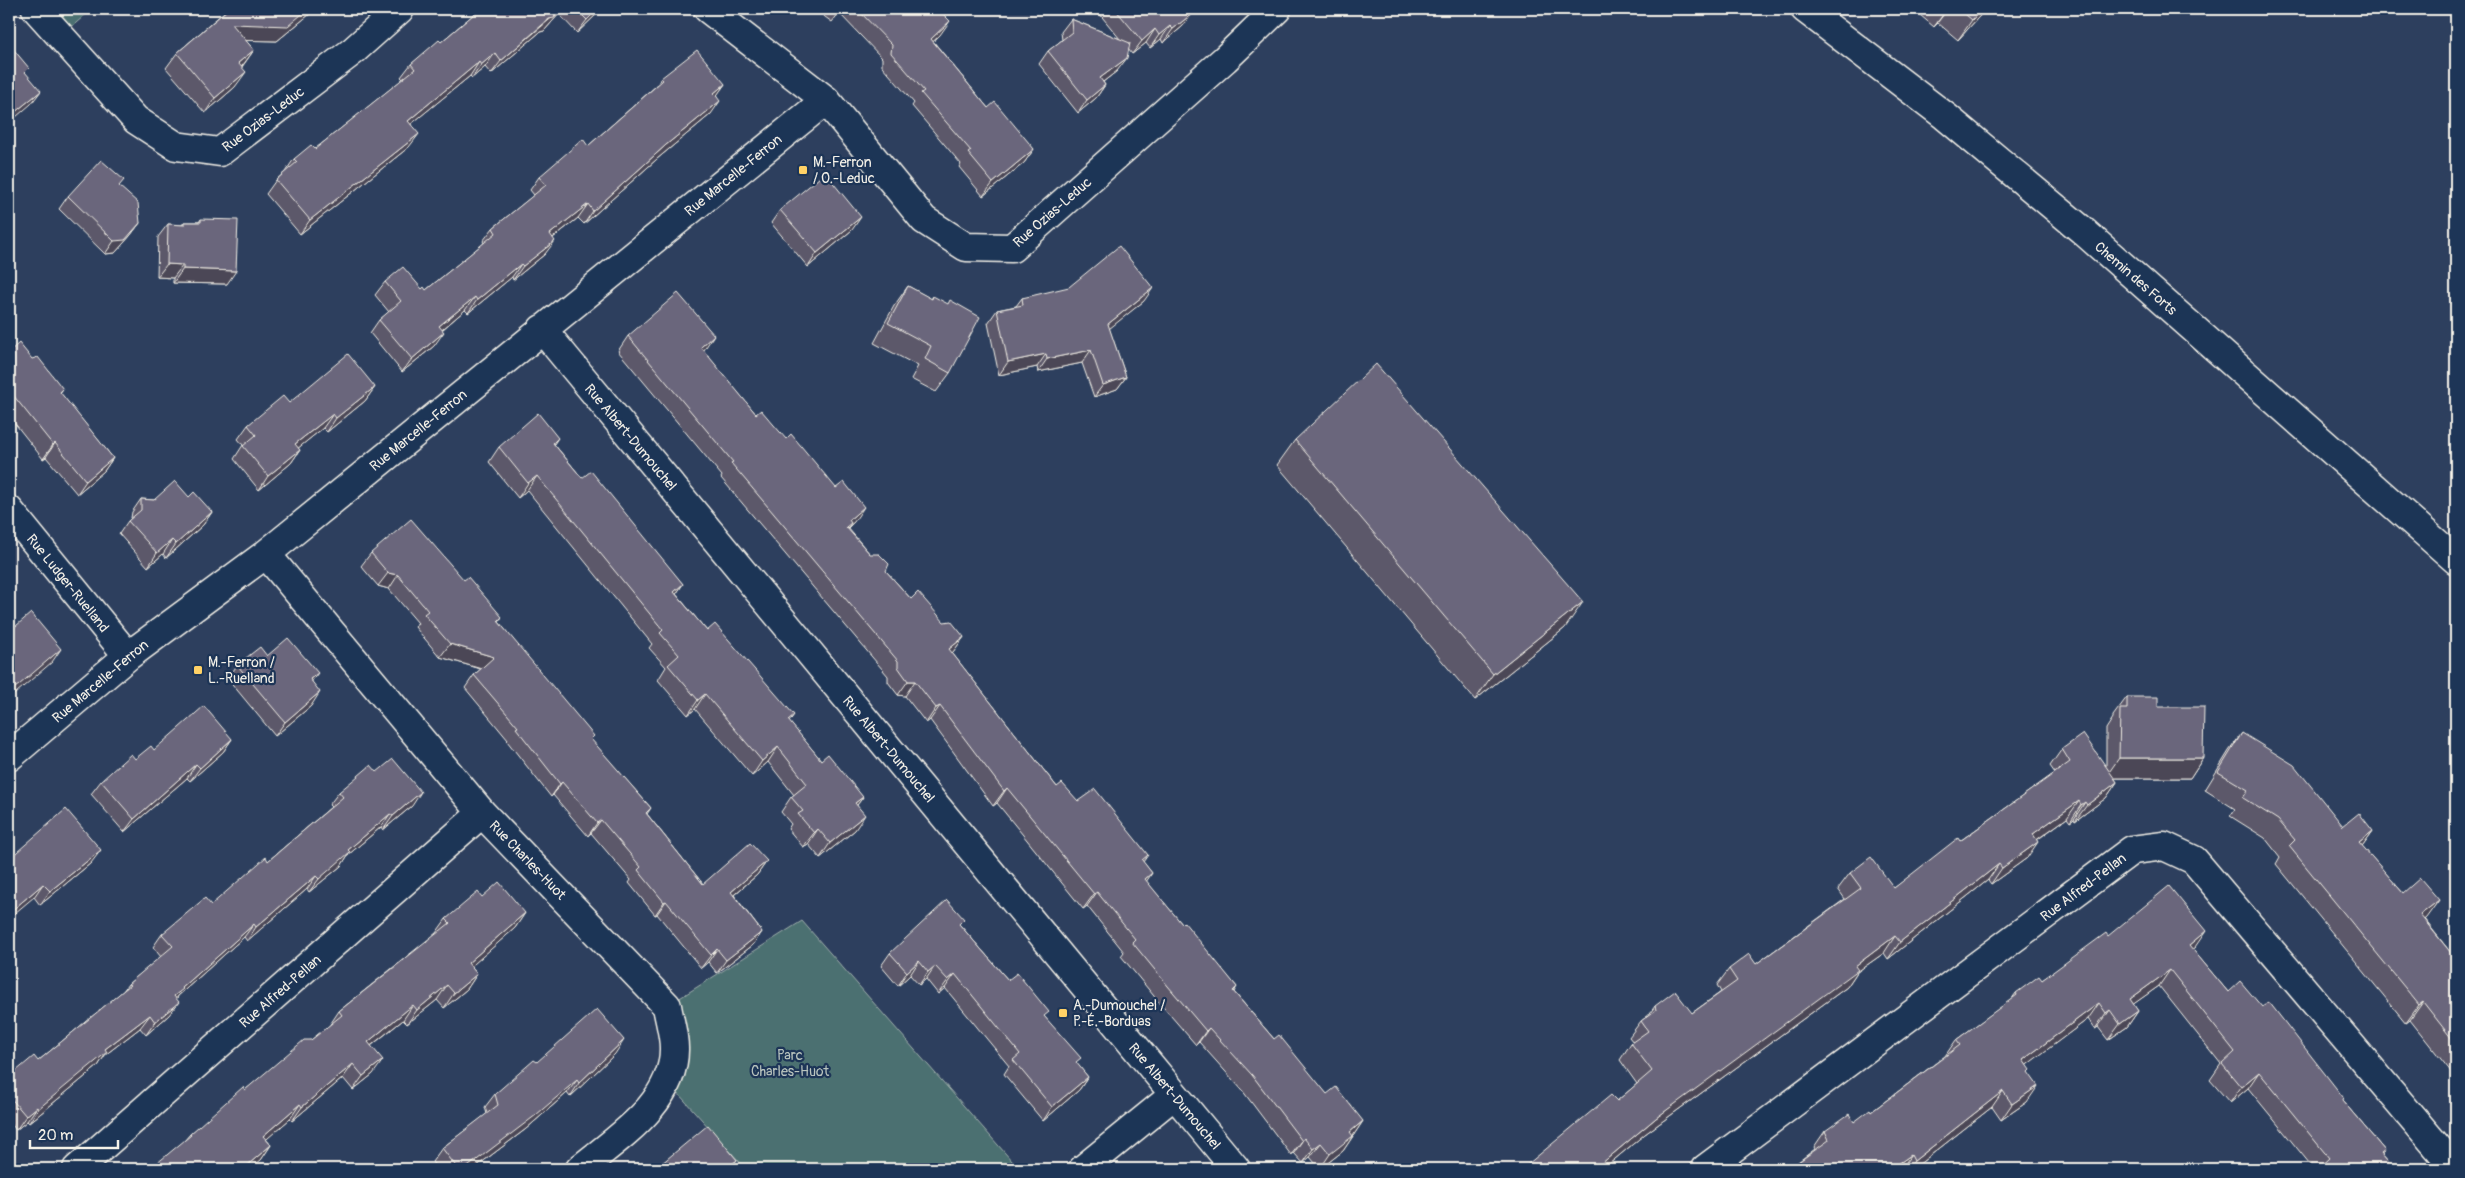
<svg xmlns="http://www.w3.org/2000/svg" width="2465" height="1178" font-family="Pangolin,sans-serif">
	<style>
		.green { fill: #4b6f71; stroke: #a0b0ac }
		.lines { fill: none; stroke-linecap: round; stroke-linejoin: round }
		.street-casing { stroke: #f4f1e8; stroke-width: 31 }
		.secondary-casing { stroke: #f4f1e8; stroke-width: 31 }
		.street { stroke: #1d3557; stroke-width: 28 }
		.secondary { stroke: #1d3557; stroke-width: 28 }
		.wall { fill: #5c586a; stroke: #f4f1e8 }
		.shaded-wall { fill: #4b4756; stroke: #f4f1e8 }
		.building { fill: #6b667b; stroke: #f4f1e8 }
		.poi-dot { fill: #ffd166; stroke: #1d3557; stroke-width: 2 }
		.labels { text-anchor: middle; stroke-width: 4.5; stroke-linejoin: round; paint-order: stroke }
		.street-label { font-size: 14px; fill: #f4f1e8; stroke: #1d3557 }
		.poi-label { font-size: 14px; fill: #f4f1e8; stroke: #1d3557; text-anchor: start }
		.park-label { font-size: 14px; fill: #b9c4be; stroke: #1d3557 }
	</style>
	<rect width="100%" height="100%" fill="#2d3f5e"/>
	<filter id="ink" filterUnits="userSpaceOnUse"><feTurbulence type="fractalNoise" baseFrequency=".02" numOctaves="2"/><feDisplacementMap in="SourceGraphic" scale="10" xChannelSelector="R" yChannelSelector="G"/><feConvolveMatrix kernelMatrix="1 2 1 2 8 2 1 2 1" color-interpolation-filters="sRGB"/></filter>
	<g filter="url(#ink)">
		<path class="green" d="M36 9H92L60 37Z
			M802 921 1019 1169H746L668 1082 667 1006Z"/>
		<g class="lines">
			<defs>
				<path id="street" d="M36 9 136 120 176 146 220 152 353 51 400 9
					M708 9 826 100 924 220 966 247 1012 248 1225 59 1277 9
					M542 329 1236 1169
					M9 510 128 656
					M266 554 482 813 667 1006C669 1019 674 1034 674 1048 675 1103 617 1138 580 1169
					M9 757 128 656 266 554 826 100
					M77 1169 482 813
					M1083 1169 1174 1095
					M1705 1169 2132 850 2164 846 2194 860 2456 1169"/>
				<path id="secondary" d="M1805 9 1945 116 2082 230 2456 560"/>
			</defs>
			<use href="#street" class="street-casing"/>
			<use href="#secondary" class="secondary-casing"/>
			<use href="#street" class="street"/>
			<use href="#secondary" class="secondary"/>
		</g>
		<path class="wall" d="M227 9H316L277 41 245 40 254 50 242 67 235 87 205 113 166 68 177 53 224 12Z
			M480 9H602L577 33 559 14 544 31 540 32 491 74 485 67 472 78 470 76 411 124 409 147 300 234 266 194 276 180 285 172 294 159 315 149 403 79 401 77 411 64 441 42Z
			M814 9H938L940 35 933 41 988 108 1034 149 1024 163 983 196 959 167 961 164 912 106 914 103 882 66V58L839 13 832 22Z
			M1101 9H1196L1192 12 1183 26 1163 43 1161 39 1150 48 1146 43 1132 54 1128 49 1117 71 1103 82 1105 85 1096 98 1078 113 1039 64 1048 51 1062 40 1061 32 1071 19 1120 39 1098 12Z
			M1913 9H1986L1958 40 1938 23 1934 27Z
			M661 78 725 84 716 96 711 114 657 159 584 224 578 218 553 238 545 254 513 280 512 277 468 313 465 310 442 330 434 346 402 372 370 333 379 320 389 312 375 295 385 282 426 290 484 243 483 241 493 228 534 195 530 190 539 177 588 146 657 85Z
			M119 187 140 223 130 236 115 253 105 254 59 209 68 196Z
			M780 210 852 230 808 267 771 223Z
			M201 219 227 284 173 283V278L157 277 158 237 168 224 182 225 184 222H199Z
			M908 286 931 299 933 296 950 373 936 392 911 379 918 366 874 343 894 306Z
			M1022 298 1144 301 1109 328 1126 377 1117 389 1094 397 1082 363 1038 372 1037 367 999 375 988 323 997 310 1016 306Z
			M628 336 703 351 756 414 854 522 848 528 870 554 886 571 911 599 964 637 952 653 1057 787 1078 801 1148 855 1143 862 1152 873 1146 881 1182 924 1237 987 1234 992 1274 1039 1327 1094 1363 1121 1343 1151 1320 1169 1310 1157 1303 1163 1294 1153 1291 1155 1242 1090 1199 1042 1196 1045 1158 1001 1121 956 1124 952 1087 906 1083 909 997 803 993 806 930 720 926 723 905 696 898 695 888 682V676L721 478 722 476 618 351Z
			M9 352 32 359 63 389 60 393 113 458 104 471 77 494 46 457 43 459 9 416Z
			M375 387 365 401 327 432 323 428 298 448 300 450 291 463 259 490 234 459 243 445 238 439 248 425 289 403Z
			M558 438 554 444 582 478 683 584 676 594 707 631 794 715 789 722 821 760 863 797 857 805 855 830 820 858 808 844 803 847 788 829 791 824 781 812 791 797 794 795 768 762 752 776 695 709 688 715 658 680 666 667 649 648 652 644 527 490 518 498 489 462 499 447Z
			M1295 440 1565 628 1475 700 1277 465Z
			M189 497 212 512 203 525 166 558 163 554 148 567 119 534 128 521 131 518 132 512 141 499 154 500Z
			M371 553 464 580 502 617 499 622 591 740 651 808 647 814 703 884 767 861 757 875 734 895 762 932 753 945 717 973 708 962 701 968 657 914 655 915 629 883 631 880 591 833 588 836 553 795 551 797 507 741 508 740 465 688 474 675 481 669 440 657 415 627 418 623 389 589 378 586 361 566Z
			M267 656 312 681 311 706 275 736 228 679 237 665Z
			M2127 697 2158 707 2203 758 2190 778H2114L2117 782 2106 798 2075 821 2074 819 2070 822 2067 818 2037 840 2027 858 1991 884 1988 880 1888 959 1884 953 1857 972 1847 987 1645 1134 1603 1169H1522L1617 1101 1637 1084 1620 1060 1631 1043 1633 1042 1629 1037 1641 1021 1648 1016 1655 1006 1692 1013 1721 992 1717 985 1729 969 1756 964 1845 899 1838 889 1850 873 1894 888 2055 773 2050 766 2062 749 2106 766V729L2113 718V716Z
			M2242 733 2343 826 2373 831 2362 846 2403 893 2439 900 2424 919 2456 959V1078L2410 1020 2406 1023 2276 864 2280 857 2265 838 2230 816 2235 809 2205 790 2229 751Z
			M232 739 223 752 190 781 187 778 124 832 91 794 101 781 135 759 154 750Z
			M377 772 412 806 383 830 381 827 348 855 341 866 309 892 307 889 247 941 244 937 178 996 169 1015 146 1035 140 1028 105 1055 98 1066 29 1123 27 1121 16 1130 9 1121V1077L38 1061 123 991 128 984 161 957 153 947 162 934 211 905 268 861 331 807 329 805 339 792Z
			M9 859 91 863 40 905 34 897Z
			M482 897 525 913 515 928 471 966 477 974 467 989 444 1008 437 1000 407 1024 403 1020 371 1046 373 1074 353 1090 343 1078 292 1121 290 1119 266 1139 271 1145 261 1160 184 1141 190 1134 245 1090 311 1040 329 1026 339 1011 436 933 446 919Z
			M960 925 1008 980 1045 1017 1077 1064 1088 1077 1079 1090 1043 1121 1004 1074 1009 1066 945 988 938 994 926 979 919 985 910 975 898 986 881 966 890 953Z
			M2108 936 2195 947 2192 949 2228 992 2262 1007 2342 1100 2385 1151 2382 1155 2394 1169H2314L2248 1088 2230 1103 2210 1080 2221 1064 2159 986 2133 1004 2138 1011 2127 1027 2108 1040 2098 1027 2095 1029 2088 1019 2026 1065 2028 1073 2027 1102 2001 1120 1992 1107 1913 1169H1781L1790 1168 1815 1149 1814 1147 1825 1131 1854 1122 1871 1112 1945 1056 1956 1040 2011 1000 2016 993 2042 980Z
			M615 1054 570 1097 567 1093 526 1129 473 1169H438L432 1162 442 1148 487 1114 485 1107 495 1094 537 1062Z"/>
		<path class="shaded-wall" d="M308 9H316L277 41 221 40 232 24Z
			M562 9H563L559 14 544 31 540 32 491 74 501 61Z
			M598 9H602L577 33 587 20Z
			M1190 9H1196L1180 22Z
			M1947 9H1948L1934 27Z
			M1982 9H1986L1958 40 1972 20Z
			M1193 13 1183 26 1163 43 1173 29Z
			M950 21 940 35 922 52 931 39Z
			M1170 26 1161 39 1150 48 1159 35Z
			M1155 29 1146 43 1132 54 1142 41Z
			M254 50 243 65 228 79 238 63Z
			M495 53 485 67 472 78 481 65Z
			M1127 58 1117 71 1090 92 1100 78Z
			M479 62 470 76 399 134 408 121Z
			M246 72 235 87 205 113 215 98Z
			M725 84 715 98 714 93Z
			M1105 85 1096 98 1078 113 1087 100Z
			M41 91 31 104 9 123V117Z
			M720 101 711 114 657 159 584 224 593 211 666 145Z
			M419 134 409 147 300 234 310 220Z
			M1034 149 1024 163 983 196 993 183Z
			M588 204 578 218 540 248 550 234Z
			M861 217 852 230 808 267 817 253Z
			M140 223 130 236 115 253 105 254 114 241Z
			M555 241 545 254 513 280 523 266Z
			M167 264 183 265 173 278 157 277Z
			M521 264 512 277 468 313 477 300Z
			M183 269 236 271 227 284 173 283Z
			M1153 288 1144 301 1099 337 1108 324Z
			M475 297 465 310 430 340 439 326Z
			M444 332 434 346 402 372 412 359Z
			M714 335 704 350 690 362 701 347Z
			M1091 350 1082 363 1038 372 1047 359Z
			M1046 354 1037 367 999 375 1008 362Z
			M1126 377 1117 389 1094 397 1103 385Z
			M375 387 365 401 327 432 336 418Z
			M333 414 323 428 286 458 295 444Z
			M55 443 46 457 43 459 53 445Z
			M300 450 291 463 259 490 268 476Z
			M113 458 104 471 77 494 86 481Z
			M537 476 527 490 518 498 528 483Z
			M864 507 854 522 849 526 841 537 849 520Z
			M212 512 203 525 166 558 176 544Z
			M172 540 163 554 148 567 157 553Z
			M388 573 398 575 389 589 378 586Z
			M683 584 673 599 674 592Z
			M1583 602 1565 628 1475 700 1493 674Z
			M964 637 953 652 939 664 949 649Z
			M450 644 494 657 485 670 440 657Z
			M61 649 52 662 9 699V692Z
			M318 673 308 686 310 679Z
			M908 681H915L905 696 898 695Z
			M320 692 311 706 275 736 285 722Z
			M705 694 695 709 688 715 698 700Z
			M940 706 930 720 926 723 936 708Z
			M232 739 223 752 190 781 200 768Z
			M778 747 768 762 752 776 762 761Z
			M2119 758H2203L2190 778H2105Z
			M196 764 187 778 124 832 134 819Z
			M562 782 553 795 551 797 560 784Z
			M2117 782 2106 798 2075 821 2087 805Z
			M1007 788 997 803 993 806 1004 791Z
			M421 792 412 806 383 830 393 816Z
			M863 797 852 812 855 803Z
			M2079 801 2067 818 2021 851 2033 834Z
			M2085 802 2074 819 2070 822 2081 805Z
			M390 814 381 827 348 855 341 866 309 892 319 879 348 850Z
			M865 815 855 830 820 858 830 843Z
			M601 820 591 833 588 836 597 823Z
			M818 829 808 844 803 847 814 833Z
			M2373 831 2360 849 2359 842Z
			M2038 842 2027 858 1991 884 2002 868Z
			M101 850 91 863 40 905 50 891Z
			M767 861 757 875 722 905 731 892Z
			M1999 864 1988 880 1888 959 1900 942Z
			M1152 873 1142 888 1145 879Z
			M316 876 307 889 247 941 256 927Z
			M43 884 34 897 9 918V913Z
			M1097 892 1087 906 1083 909 1094 894Z
			M2439 900 2426 918 2408 933 2420 915Z
			M666 901 657 914 655 915 664 902Z
			M525 913 515 928 458 978 468 963Z
			M254 924 244 937 178 996 174 1002V996L182 988Z
			M2206 931 2195 947 2177 961 2189 945Z
			M762 932 753 945 717 973 726 960Z
			M1895 936 1884 953 1857 972 1847 987 1645 1134 1603 1169H1595L1656 1118 1855 966Z
			M717 949 708 962 701 968 711 955Z
			M919 961 910 975 898 986 907 972Z
			M935 966 926 979 919 985 928 972Z
			M2170 970 2159 986 2118 1015 2130 999Z
			M477 974 467 989 444 1008 454 993Z
			M955 974 945 988 938 994 948 980Z
			M447 985 437 1000 407 1024 417 1010Z
			M179 1002 169 1015 146 1035 155 1022Z
			M2423 1002 2410 1020 2406 1023 2419 1005Z
			M2099 1003 2088 1019 2012 1076 2023 1060Z
			M413 1005 403 1020 358 1056 368 1042Z
			M2110 1010 2098 1027 2095 1029 2106 1013Z
			M2138 1011 2127 1027 2108 1040 2120 1024Z
			M150 1015 140 1028 105 1055 98 1066 29 1123 38 1109 105 1049Z
			M1209 1028 1199 1042 1196 1045 1206 1031Z
			M624 1040 615 1054 570 1097 579 1083Z
			M383 1060 373 1074 353 1090 363 1076Z
			M353 1064 343 1078 292 1121 302 1107Z
			M2259 1072 2248 1088 2230 1103 2241 1087Z
			M1088 1077 1079 1090 1043 1121 1052 1107Z
			M577 1080 567 1093 526 1129 473 1169H465Z
			M2038 1086 2027 1102 2001 1120 2012 1104Z
			M2003 1091 1992 1107 1913 1169H1908L1914 1161Z
			M300 1104 290 1119 253 1151 263 1136Z
			M37 1107 27 1121 16 1130 26 1116Z
			M1363 1121 1343 1151 1320 1169 1330 1154 1350 1132Z
			M1304 1138 1294 1153 1291 1155 1302 1141Z
			M1321 1143 1310 1157 1303 1163 1313 1149Z
			M271 1145 261 1160 250 1169H243Z
			M1911 1155 1901 1169H1891Z
			M737 1160 730 1169H726Z"/>
		<path class="building" d="M228 9H308L288 26 232 24 254 50 238 63 246 72 215 98 177 53Z
			M480 9H562L554 18 549 19 501 61 495 53 481 65 479 62 408 121 419 134 310 220 276 180 297 162 294 159 311 145 315 149 415 69 411 64 439 40 441 42Z
			M576 9H598L587 20Z
			M857 9H938L950 21 931 39 988 108 995 102 1034 149 993 183 968 153 971 151 921 93 924 91 891 53 892 45Z
			M1115 9H1190L1193 13 1173 29 1170 26 1159 35 1155 29 1142 41Z
			M1959 9H1982L1972 20Z
			M1071 19 1130 43 1127 58 1100 78 1105 85 1087 100 1048 51 1072 32Z
			M9 44 29 68 25 72 41 91 9 117Z
			M697 50 725 84 714 93 720 101 666 145 593 211 588 204 550 234 555 241 523 266 521 264 477 300 475 297 439 326 444 332 412 359 379 320 401 301 385 282 403 267 422 289 424 287 426 290 496 233 493 228 546 185 539 177 583 139 588 146 663 80 661 78Z
			M101 160 124 180 119 186 138 203 140 223 125 240 114 241 68 196Z
			M825 173 861 217 817 253 780 210Z
			M201 219 238 220 236 271 183 269V265L167 264 168 224 184 225V222H201Z
			M1119 246 1153 288 1108 324 1126 377 1103 385 1091 350 1047 359 1046 354 1008 362 997 310 1023 305 1022 298 1069 287Z
			M908 286 932 299 933 296 948 304 950 300 980 317 950 373 925 359 931 346 888 323Z
			M678 293 714 335 701 347 756 414 761 410 786 439 791 434 836 488 844 482 864 507 849 520 851 523 846 527 870 554H879L889 564 886 571 911 599 918 592 944 622 951 621 964 637 949 649 1057 787 1062 783 1078 801 1095 789 1148 855 1142 860 1152 873 1145 879 1182 924 1184 922 1237 987 1233 991 1274 1039 1279 1035 1327 1094 1336 1087 1363 1121 1350 1132 1353 1136 1330 1154 1321 1143 1313 1149 1304 1138 1302 1141 1252 1075 1209 1028 1206 1031 1168 986 1132 942 1135 939 1097 892 1094 894 1007 788 1004 791 940 706 936 708 915 681H908L898 667V661L731 463 733 462 628 336Z
			M19 343 32 359 38 357 63 389 60 392 113 458 86 481 55 443 53 445 9 390V352Z
			M348 354 375 387 336 418 333 414 295 444 300 450 268 476 243 446 256 435 248 425 283 396 289 403Z
			M1376 364 1583 602 1493 674 1295 440Z
			M538 413 558 438 553 443 582 478 591 471 683 584 674 592 707 631 715 624 794 715 788 720 821 760 828 754 863 797 855 803 865 815 830 843 818 829 814 833 798 814 803 811 791 797 807 784 778 747 762 761 705 694 698 700 668 665 679 655 660 633 663 630 537 476 528 483 499 447Z
			M175 481 189 497 194 492 212 512 176 544 172 540 157 553 128 521 141 510V499L154 500Z
			M411 519 464 580 468 577 502 617 498 621 594 736 591 739 651 808 646 813 703 884 750 843 767 861 731 892 762 932 726 960 717 949 711 955 666 901 664 902 638 870 641 867 601 820 597 823 562 782 560 784 516 728 518 727 474 675 494 657 450 644 424 614 428 611 398 575 388 573 371 553Z
			M31 613 61 649 19 685 9 692V632Z
			M288 638 318 673 310 679 320 692 285 722 237 665 260 647 267 656Z
			M2127 697H2158V707H2204L2203 758H2119L2120 709H2127Z
			M204 706 232 739 200 768 196 764 134 819 101 781 131 754 135 759 151 746 154 750Z
			M2242 733 2294 765 2343 826 2359 813 2373 831 2359 842 2403 893 2420 878 2439 900 2420 915 2456 959V1044L2423 1002 2419 1005 2289 846 2295 840 2278 820 2243 798 2248 790 2218 772Z
			M2083 734 2117 782 2087 805 2085 802 2081 805 2079 801 2033 834 2038 842 2002 868 1999 864 1900 942 1895 936 1855 966 1858 970 1656 1118 1595 1169H1522L1611 1095 1617 1101 1652 1071 1631 1043 1648 1031 1641 1021 1656 1010 1655 1006 1675 991 1692 1013 1737 981 1729 969 1749 954 1756 964 1861 888 1850 873 1871 857 1894 888 1958 838 1960 841 2070 762 2062 749Z
			M393 759 421 792 393 816 390 814 348 850 350 852 319 879 316 876 256 927 254 924 182 988 183 989 174 996 179 1002 155 1022 150 1015 105 1049 107 1052 38 1109 37 1107 26 1116 9 1096V1077L34 1056 38 1061 130 985 128 984 173 946 162 934 205 898 211 905 266 857 268 861 343 797 339 792 371 765 377 772Z
			M66 809 101 850 50 891 43 884 9 913V859Z
			M499 882 525 913 468 963 477 974 454 993 447 985 417 1010 413 1005 368 1042 383 1060 363 1076 353 1064 302 1107 300 1104 263 1136 271 1145 243 1169H150L191 1135 190 1134 243 1087 245 1090 304 1040H311L342 1015 339 1011 450 923 446 919 478 892 482 897Z
			M2169 886 2206 931 2189 945 2228 992 2240 981 2262 1007 2269 1002 2343 1097 2342 1100 2385 1151 2381 1154 2394 1169H2317L2329 1158 2259 1072 2241 1087 2222 1064 2235 1052 2170 970 2130 999 2138 1011 2120 1024 2110 1010 2106 1013 2099 1003 2023 1060 2030 1070 2028 1072 2038 1086 2012 1104 2003 1091 1914 1161 1911 1155 1891 1169H1781L1787 1165 1790 1168 1829 1140 1825 1131 1849 1114 1854 1122 1870 1110 1871 1112 1960 1045 1956 1040 2017 995 2016 993 2039 976 2042 980 2106 933 2108 936Z
			M947 900 964 919 959 924 1008 980 1017 973 1049 1012 1044 1016 1081 1058 1076 1062 1088 1077 1052 1107 1013 1060 1020 1054 955 974 948 980 935 966 928 972 919 961 907 972 890 953Z
			M597 1009 624 1040 579 1083 577 1080 536 1115 465 1169H458L442 1148 498 1105 495 1094 534 1060 537 1062Z
			M708 1125 737 1160 726 1169H655Z"/>
	</g>
	<g class="poi-dot">
		<rect x="798" y="165" width="10" height="10" rx="2.5"/>
		<rect x="193" y="665" width="10" height="10" rx="2.5"/>
		<rect x="1058" y="1008" width="10" height="10" rx="2.5"/>
	</g>
	<g class="labels">
		<g class="street-label">
			<text transform="translate(263 119) rotate(-37)" y="5">Rue Ozias-Leduc</text>
			<text transform="translate(733 175) rotate(-39)" y="5">Rue Marcelle-Ferron</text>
			<text transform="translate(1052 212) rotate(-41)" y="5">Rue Ozias-Leduc</text>
			<text transform="translate(2136 278) rotate(41)" y="5">Chemin des Forts</text>
			<text transform="translate(418 430) rotate(-39)" y="5">Rue Marcelle-Ferron</text>
			<text transform="translate(631 437) rotate(50)" y="5">Rue Albert-Dumouchel</text>
			<text transform="translate(68 583) rotate(51)" y="5">Rue Ludger-Ruelland</text>
			<text transform="translate(100 681) rotate(-40)" y="5">Rue Marcelle-Ferron</text>
			<text transform="translate(889 749) rotate(50)" y="5">Rue Albert-Dumouchel</text>
			<text transform="translate(528 860) rotate(46)" y="5">Rue Charles-Huot</text>
			<text transform="translate(2083 887) rotate(-37)" y="5">Rue Alfred-Pellan</text>
			<text transform="translate(280 991) rotate(-41)" y="5">Rue Alfred-Pellan</text>
			<text transform="translate(1175 1096) rotate(50)" y="5">Rue Albert-Dumouchel</text>
		</g>
		<g class="poi-label">
			<text x="813" y="167">M.-Ferron<tspan x="813" dy="16">/ O.-Leduc</tspan></text>
			<text x="208" y="667">M.-Ferron /<tspan x="208" dy="16">L.-Ruelland</tspan></text>
			<text x="1073" y="1010">A.-Dumouchel /<tspan x="1073" dy="16">P.-É.-Borduas</tspan></text>
		</g>
		<g class="park-label">
			<text x="790" y="1060">Parc<tspan x="790" dy="16">Charles-Huot</tspan></text>
		</g>
	</g>
	<rect width="2465" height="1178" fill="none" stroke="#1d3557" stroke-width="30"/>
	<rect x="15" y="15" width="2435" height="1148" fill="none" stroke="#f4f1e8" stroke-width="2" filter="url(#ink)"/>
	<path d="M30 1140v8h88v-8" fill="none" stroke="#f4f1e8" stroke-width="2.5"/>
	<text x="38" y="1140" font-size="15" fill="#f4f1e8" stroke="#1d3557" stroke-width="4" paint-order="stroke">20 m</text>
</svg>
